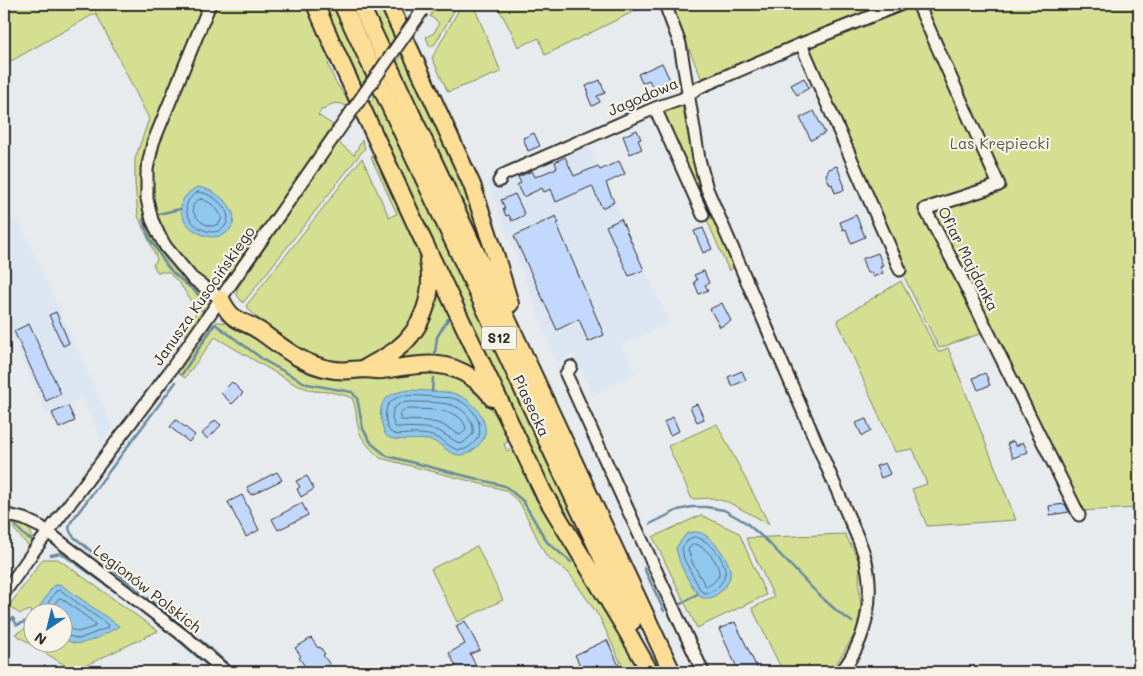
<svg xmlns="http://www.w3.org/2000/svg" width="1143" height="676" font-family="Mali,sans-serif">
	<style>
		.built { fill: #dce5f2 }
		.green { fill: #d4df91; stroke: #80855e }
		.water { fill: #8fc7ee; stroke: #6789a0 }
		.lines { fill: none; stroke-linecap: round; stroke-linejoin: round }
		.shore { stroke: #536979; stroke-width: 1 }
		.stream { stroke: #6789a0; stroke-width: 2.5 }
		.building { fill: #c3d8fd; stroke: #2b2b2b }
		.minor-casing { stroke: #2b2b2b; stroke-width: 15 }
		.highway-casing { stroke: #2b2b2b; stroke-width: 20 }
		.minor { stroke: #f7f3e8; stroke-width: 11 }
		.highway { stroke: #fcde96; stroke-width: 16 }
		.minor-bridge-casing { stroke: #2b2b2b; stroke-width: 15; stroke-linecap: butt }
		.minor-bridge { stroke: #f7f3e8; stroke-width: 11 }
		.labels { text-anchor: middle; stroke-width: 4.5; stroke-linejoin: round; paint-order: stroke }
		.shield { fill: #f7f3e8; stroke: #686764; stroke-width: 1 }
		.shield-label { font-size: 14px; font-weight: bold; fill: #2b2b2b }
		.street-label { font-size: 15px; fill: #2b2b2b; stroke: #f7f3e8 }
		.park-label { font-size: 15px; fill: #555844; stroke: #f7f3e8 }
	</style>
	<rect width="100%" height="100%" fill="#e7ebee"/>
	<filter id="ink" filterUnits="userSpaceOnUse"><feTurbulence type="fractalNoise" baseFrequency=".02" numOctaves="2"/><feDisplacementMap in="SourceGraphic" scale="10" xChannelSelector="R" yChannelSelector="G"/><feConvolveMatrix kernelMatrix="1 2 1 2 8 2 1 2 1" color-interpolation-filters="sRGB"/></filter>
	<g filter="url(#ink)">
		<path class="built" d="M588 143 669 323 621 345 635 373 593 396 574 353 557 363 487 180Z
			M18 219 113 428 102 441 83 398 47 414 4 319V222Z"/>
		<path class="green" d="M15 4H205L150 135C146 146 143 157 142 169 139 204 150 246 176 271 184 278 208 291 208 303 208 311 193 328 188 335L182 332 197 311 181 285 168 272H157L153 264 156 262 157 259 138 216 135 183V159L149 119 96 13 4 65V10Z
			M216 4H310L320 27 331 62 328 64 335 81 349 102 346 106C338 101 330 103 324 110L322 109 318 115 333 125 228 277C228 278 223 282 222 282 205 290 179 258 171 246 164 234 158 220 155 206 150 186 154 165 158 144Z
			M322 4H332L367 77 359 88Z
			M370 4H383L397 34 389 45Z
			M438 4H458L435 44 430 47 426 37 434 33 439 23 430 16Z
			M462 4H473L501 72 448 92 432 58Z
			M496 4H649L545 55 539 38 518 47 511 31Z
			M670 4H1139V508L1079 511 988 331 939 348 906 281 803 39 703 82Z
			M405 51 463 179 484 246 397 62Z
			M375 95 587 546 583 548 553 497 367 106Z
			M682 106 698 183 734 267 729 271 660 111Z
			M362 140 365 148 243 303 237 295V289L338 142 354 155Z
			M378 153 416 240 425 273 422 298 404 336 368 359 355 362H333L323 360 303 353 279 337 253 314 246 306 362 158 389 217 397 214 371 157Z
			M901 281 938 352 948 348 1016 520 927 526 912 489 927 484 913 449 895 452 837 320Z
			M437 285 482 376 389 363Z
			M217 322C230 321 239 329 248 335 256 340 264 344 271 350 283 359 295 368 310 374 331 382 355 380 378 377 398 373 418 370 439 372 442 372 446 374 450 375 480 386 496 414 510 441L504 444 507 451 514 448C525 473 536 497 550 520 580 571 615 619 640 672H625L600 618 569 573 546 556 520 503 505 490 380 458C373 451 364 443 360 433 356 423 357 409 352 398L344 395 330 392 314 391 296 385 215 337 185 378 178 373 212 325Z
			M717 424 769 524 728 502 711 498 692 499 668 446Z
			M701 515 739 533 766 595 697 628 653 537Z
			M16 523C29 525 36 534 30 547L24 541 13 528 14 524Z
			M845 534 860 563 859 586 861 606 858 629 831 672H783L752 608 774 597 746 538Z
			M477 546 503 600 457 622 431 569Z
			M43 559H58L158 631 74 671 15 634 32 625V644H62V614H32V618L30 610 20 614 9 606Z"/>
		<path class="water" d="M197 187C214 188 243 209 231 228 211 256 153 211 197 187Z
			M411 390C424 391 439 391 452 393 466 396 481 409 484 423 486 429 486 436 482 441 477 448 468 455 460 455 451 455 444 447 437 443 434 441 429 440 426 440 416 438 396 442 388 437 384 435 383 428 382 424 376 400 389 392 411 390Z
			M693 532C696 532 699 532 701 533 713 537 733 563 730 576 729 585 718 596 710 598 707 598 704 598 702 598 689 585 679 565 676 548L686 534Z
			M60 584 119 626C110 632 85 646 74 643 70 642 66 640 63 638L62 614 36 613V612L53 586Z"/>
		<g class="lines">
			<path class="shore" d="M198 192C212 192 236 212 225 226 210 246 165 210 198 192Z
				M201 199C211 202 218 208 222 218L219 224C216 225 213 226 211 226 198 224 183 205 201 199Z
				M401 396C413 395 424 396 436 397 441 398 447 397 452 398 469 402 483 419 479 436 476 441 468 450 461 450 453 451 445 441 438 438 430 434 420 434 411 434 405 434 397 436 392 433 385 430 384 410 388 405 391 400 396 398 401 396Z
				M410 402C422 402 441 402 451 405 464 408 475 421 473 434L463 443 460 444 439 431 426 428 395 427 392 419 393 409 401 403Z
				M411 409C428 410 464 407 466 430L460 435 441 424 428 421 400 420V412L404 410Z
				M694 537C708 538 726 559 725 573 725 578 721 583 718 587 714 591 709 593 704 593L701 591 684 559 682 548 689 539Z
				M693 544C703 543 720 563 719 574 718 579 712 584 708 586L705 585 693 564 688 550Z
				M41 614 56 591 60 590 108 625 107 628 79 639 62 634
				M48 614 58 599 61 598 96 624 94 627 78 632 68 628H62"/>
			<path class="stream" d="M158 214 180 209
				M144 218 143 220 150 239 167 266 173 273 196 292 199 296 203 312
				M435 353 437 337 448 319
				M182 374 215 324 265 361 307 384 352 392 357 398 363 429 372 444 387 456 505 486 523 501 547 542 571 562
				M432 392 433 378
				M4 523H7
				M650 524 678 510 692 507H706L724 510 745 522 767 541 819 595 838 612 852 622
				M16 526 25 536 32 540
				M51 555 61 553 122 596 176 638 215 672
				M644 568 664 611
				M140 592 73 536C69 531 68 528 71 522L176 382
				M148 598 210 648 236 672
				M681 604 697 594
				M4 626 13 618 17 625 32 619"/>
		</g>
		<path class="building" d="M662 63 670 80 653 88 649 80 642 83 638 74Z
			M804 78 809 88 797 95 791 85Z
			M600 80 605 93 597 96 600 102 592 106 587 94 589 93 586 86Z
			M814 111 825 133 811 140 800 118Z
			M637 130 641 139 638 140 642 149 630 154 623 136Z
			M534 133 540 146 528 151 523 138Z
			M565 157 574 176 598 166 600 170 619 161 625 174 606 183 614 202 602 208 592 186 556 202 551 189 544 192 542 188 523 197 517 185 521 183 518 177 532 171 535 177 557 168 555 162Z
			M837 166 844 185H843L844 190 835 193 832 184 830 185 826 175 829 169Z
			M515 194 525 215 512 221 509 215 506 216 503 209 505 208 501 200Z
			M856 215 865 237 851 243 846 229 843 230 840 222Z
			M556 216 559 223 557 224 604 335 588 342 579 319 557 330 514 236Z
			M621 219 644 270 629 276 606 226Z
			M703 228 712 249 703 253 694 231Z
			M878 253 883 266 880 267 883 273 873 277 871 272 867 273 862 259Z
			M704 271 709 283 705 285 708 290 699 294 694 282 697 280 694 275Z
			M722 303 731 321 720 327 710 309Z
			M56 312 69 343 63 346 49 315Z
			M29 324 61 394 46 401 14 331Z
			M742 371 746 380 732 386 728 377Z
			M985 373 989 381H988L990 385 978 390 973 378Z
			M232 382 243 393 232 404 221 393Z
			M697 404 704 419 697 422 690 407Z
			M68 406 75 421 59 428 52 413Z
			M673 417 679 431 670 435 664 422Z
			M866 419 871 431 862 436 856 423Z
			M176 420 195 435 189 442 170 427Z
			M215 420 221 425 208 439 202 434Z
			M1013 441 1016 446 1023 442 1028 452 1013 458 1007 444Z
			M885 463 890 474 881 478 876 466Z
			M277 472 282 480 251 495 247 487Z
			M307 476 314 489 301 497 297 489 300 487 296 481Z
			M242 495 259 530 246 537 228 502Z
			M302 503 308 515 278 530 272 519Z
			M1065 504 1069 512 1050 515 1049 506Z
			M465 621 480 650 470 654 479 672H444L456 666 449 653 465 644 456 626Z
			M735 622 759 672H739L719 629Z
			M311 638 318 648 320 647 325 654 323 655 330 665 319 672H312L308 667 307 669 299 658 301 656 295 648Z
			M607 640 622 672H583L575 655Z"/>
		<g class="lines">
			<defs>
				<path id="minor" d="M210 4 153 143 147 169V199L152 220 159 235 166 247 192 278 221 299
					M665 4 680 44 699 159 707 189 849 518C854 529 860 542 864 554 876 594 867 640 841 672
					M918 4 999 185 925 209 960 275 1079 515
					M801 44 902 4
					M655 108 703 215
					M499 181 503 175 655 108 682 99 700 87 801 44 900 270
					M571 367 566 374 633 521 703 672
					M4 514 24 519 41 527 188 639 226 672
					M4 593 33 552 170 371 333 138"/>
				<path id="highway" d="M315 4 331 41 422 238 544 494 625 628 650 672
					M342 4 632 622
					M360 4 672 672
					M389 4 472 185 496 257 510 304
					M221 299C233 324 240 318 260 331 282 347 302 364 329 369 341 372 352 370 363 369 370 369 376 371 382 370 417 365 443 357 474 379 481 385 488 390 492 398
					M364 369C375 362 387 357 397 349 423 329 435 293 428 261"/>
			</defs>
			<use href="#minor" class="minor-casing"/>
			<use href="#highway" class="highway-casing"/>
			<use href="#minor" class="minor"/>
			<use href="#highway" class="highway"/>
			<defs>
				<path id="minor-bridge" d="M333 138 422 11"/>
			</defs>
			<use href="#minor-bridge" class="minor-bridge-casing"/>
			<use href="#minor-bridge" class="minor-bridge"/>
		</g>
	</g>
	<g class="labels">
		<rect class="shield" x="481.5" y="326.5" width="35" height="23" rx="4"/>
		<g class="shield-label">
			<text x="499" y="343">S12</text>
		</g>
		<g class="street-label">
			<text transform="translate(643 97) rotate(-23)" y="5">Jagodowa</text>
			<text transform="translate(968 259) rotate(63)" y="5">Ofiar Majdanka</text>
			<text transform="translate(204 296) rotate(-55)" y="5">Janusza Kusocińskiego</text>
			<text transform="translate(531 406) rotate(65)" y="5">Piasecka</text>
			<text transform="translate(147 589) rotate(38)" y="5">Legionów Polskich</text>
		</g>
		<g class="park-label">
			<text x="1000" y="149">Las Krępiecki</text>
		</g>
	</g>
	<rect width="1143" height="676" fill="none" stroke="#f7f3e8" stroke-width="20"/>
	<rect x="10" y="10" width="1123" height="656" fill="none" stroke="#2b2b2b" stroke-width="2" filter="url(#ink)"/>
	<g transform="translate(48 628) rotate(215)"><circle r="24" fill="#f7f3e8" stroke="#a5a39c"/>
	<path d="M0-4L9 19L0 12L-9 19Z" fill="#1f6fb2"/>
	<text y="-8" font-size="14" font-weight="bold" text-anchor="middle" fill="#2b2b2b">N</text>
	</g>
</svg>
